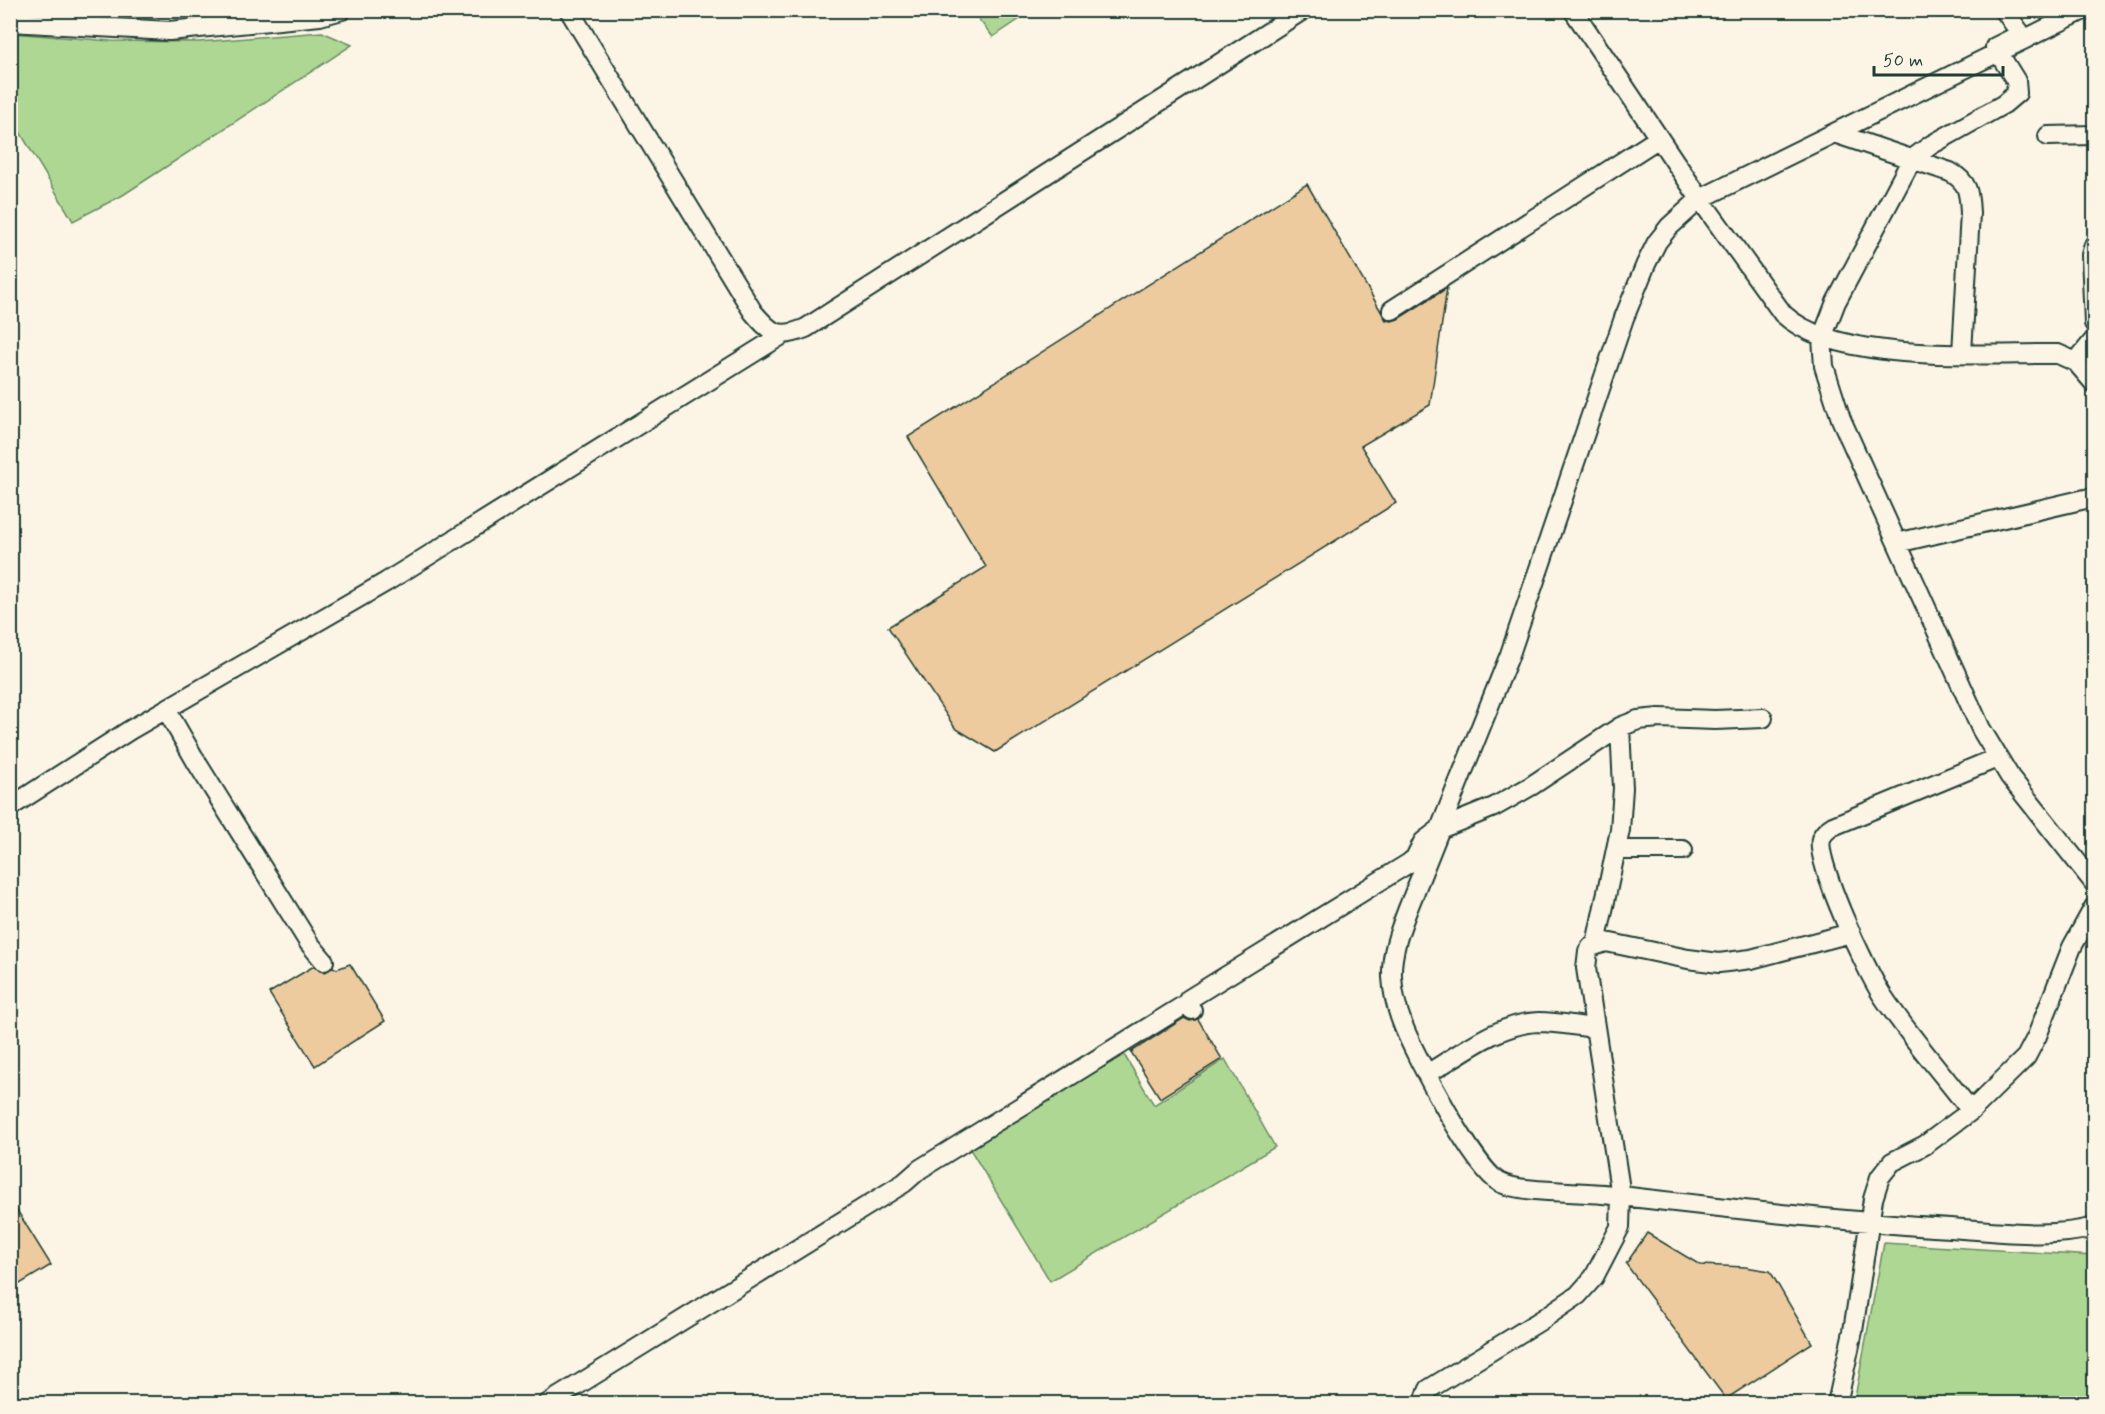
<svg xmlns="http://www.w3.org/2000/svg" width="2105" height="1414" font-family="Mynerve,sans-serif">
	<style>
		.green { fill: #afd794; stroke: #678a64; stroke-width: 1.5 }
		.building { fill: #edcb9f; stroke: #1f3d34; stroke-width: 1.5 }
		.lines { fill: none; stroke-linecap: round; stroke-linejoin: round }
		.minor-casing { stroke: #1f3d34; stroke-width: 22 }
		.minor { stroke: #fcf5e5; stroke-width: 18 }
	</style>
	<rect width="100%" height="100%" fill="#fcf5e5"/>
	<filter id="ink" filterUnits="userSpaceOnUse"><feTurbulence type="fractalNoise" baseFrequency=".0167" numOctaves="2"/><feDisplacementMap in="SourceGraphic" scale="12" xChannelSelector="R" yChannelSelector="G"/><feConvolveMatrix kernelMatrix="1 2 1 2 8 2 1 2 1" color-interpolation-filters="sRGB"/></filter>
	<g filter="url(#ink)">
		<path class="green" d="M972 11H1032L993 37Z
			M322 32 352 45 123 195 73 221 11 117V33L111 41 199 42Z
			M1123 1053 1154 1105 1225 1059 1275 1147 1050 1281 970 1149Z
			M1884 1243 2094 1256V1403H1854Z"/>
		<path class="building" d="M1307 184 1386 320 1392 321 1398 319 1447 288 1430 405 1361 446 1396 503 995 752 955 728 888 627 986 567 908 437Z
			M350 964 385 1021 315 1066 269 993 314 966 320 971 325 972 333 967 337 969Z
			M1184 1018 1190 1021 1198 1019 1222 1059 1160 1098 1131 1052Z
			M10 1199 51 1265 10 1290Z
			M1647 1233 1700 1265 1745 1267 1770 1271 1812 1343 1726 1399 1626 1264Z"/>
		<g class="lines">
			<defs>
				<path id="minor" d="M569 10 753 312C771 333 778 340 806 328L1303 10
					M1573 10 1700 199 1783 314C1838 365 1985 353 2058 354L2076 362 2094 383
					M2004 10 2021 34 1995 47 2016 81 2017 93 2004 104 1931 145 1912 159 1836 302 1822 338 1824 366 1841 419 1981 729 2010 777 2094 883
					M2084 10 1700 199 1669 227 1657 242 1646 264 1624 318 1510 654 1407 911C1399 932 1391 954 1392 977 1393 994 1397 1010 1403 1025 1415 1056 1474 1168 1499 1182 1518 1193 1578 1191 1603 1194 1718 1207 1834 1221 1950 1228 1994 1231 2053 1239 2094 1227
					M10 22 169 31 320 16 342 10
					M1834 133 1950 172C1969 182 1969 194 1970 213L1962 353
					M2048 136 2094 135
					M2094 245 2091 255 2094 323
					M1392 310 1659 138
					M2076 362 2094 340
					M1897 543 2094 497
					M166 709 197 763 309 943 324 961
					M10 807 130 730 386 582 782 335
					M1616 850H1683
					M1596 944 1620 830 1623 788 1620 727
					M1192 1010 1186 1004 1189 999 1409 863 1415 858 1423 842 1440 829 1494 807 1531 786 1620 727 1638 720 1659 718 1715 720 1763 718
					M1427 1074C1461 1054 1498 1023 1539 1022 1557 1022 1576 1026 1594 1028
					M1971 1111C1942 1073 1909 1036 1882 995 1867 972 1815 862 1821 839 1823 833 1828 829 1833 826L1997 758
					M547 1404 904 1183 920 1169 1186 1004
					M1423 1404 1429 1389 1543 1319 1578 1295 1594 1277 1620 1227 1621 1196 1586 968 1588 951 1591 947 1606 942 1688 959 1719 963 1751 959 1851 933
					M1837 1404 1853 1331 1873 1199 1880 1177 1892 1162 1925 1145 1971 1111 2026 1057 2037 1036 2072 947 2094 907"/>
			</defs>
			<use href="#minor" class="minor-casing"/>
			<use href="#minor" class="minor"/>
		</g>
	</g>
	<rect width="2105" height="1414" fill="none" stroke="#fcf5e5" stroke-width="36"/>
	<rect x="18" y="18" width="2069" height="1378" fill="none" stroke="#1f3d34" stroke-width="2" filter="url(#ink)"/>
	<path d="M1874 66v9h129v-9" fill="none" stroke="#1f3d34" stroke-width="3"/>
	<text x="1883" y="66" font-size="18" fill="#1f3d34" stroke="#fcf5e5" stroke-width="4.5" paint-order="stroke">50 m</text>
</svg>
